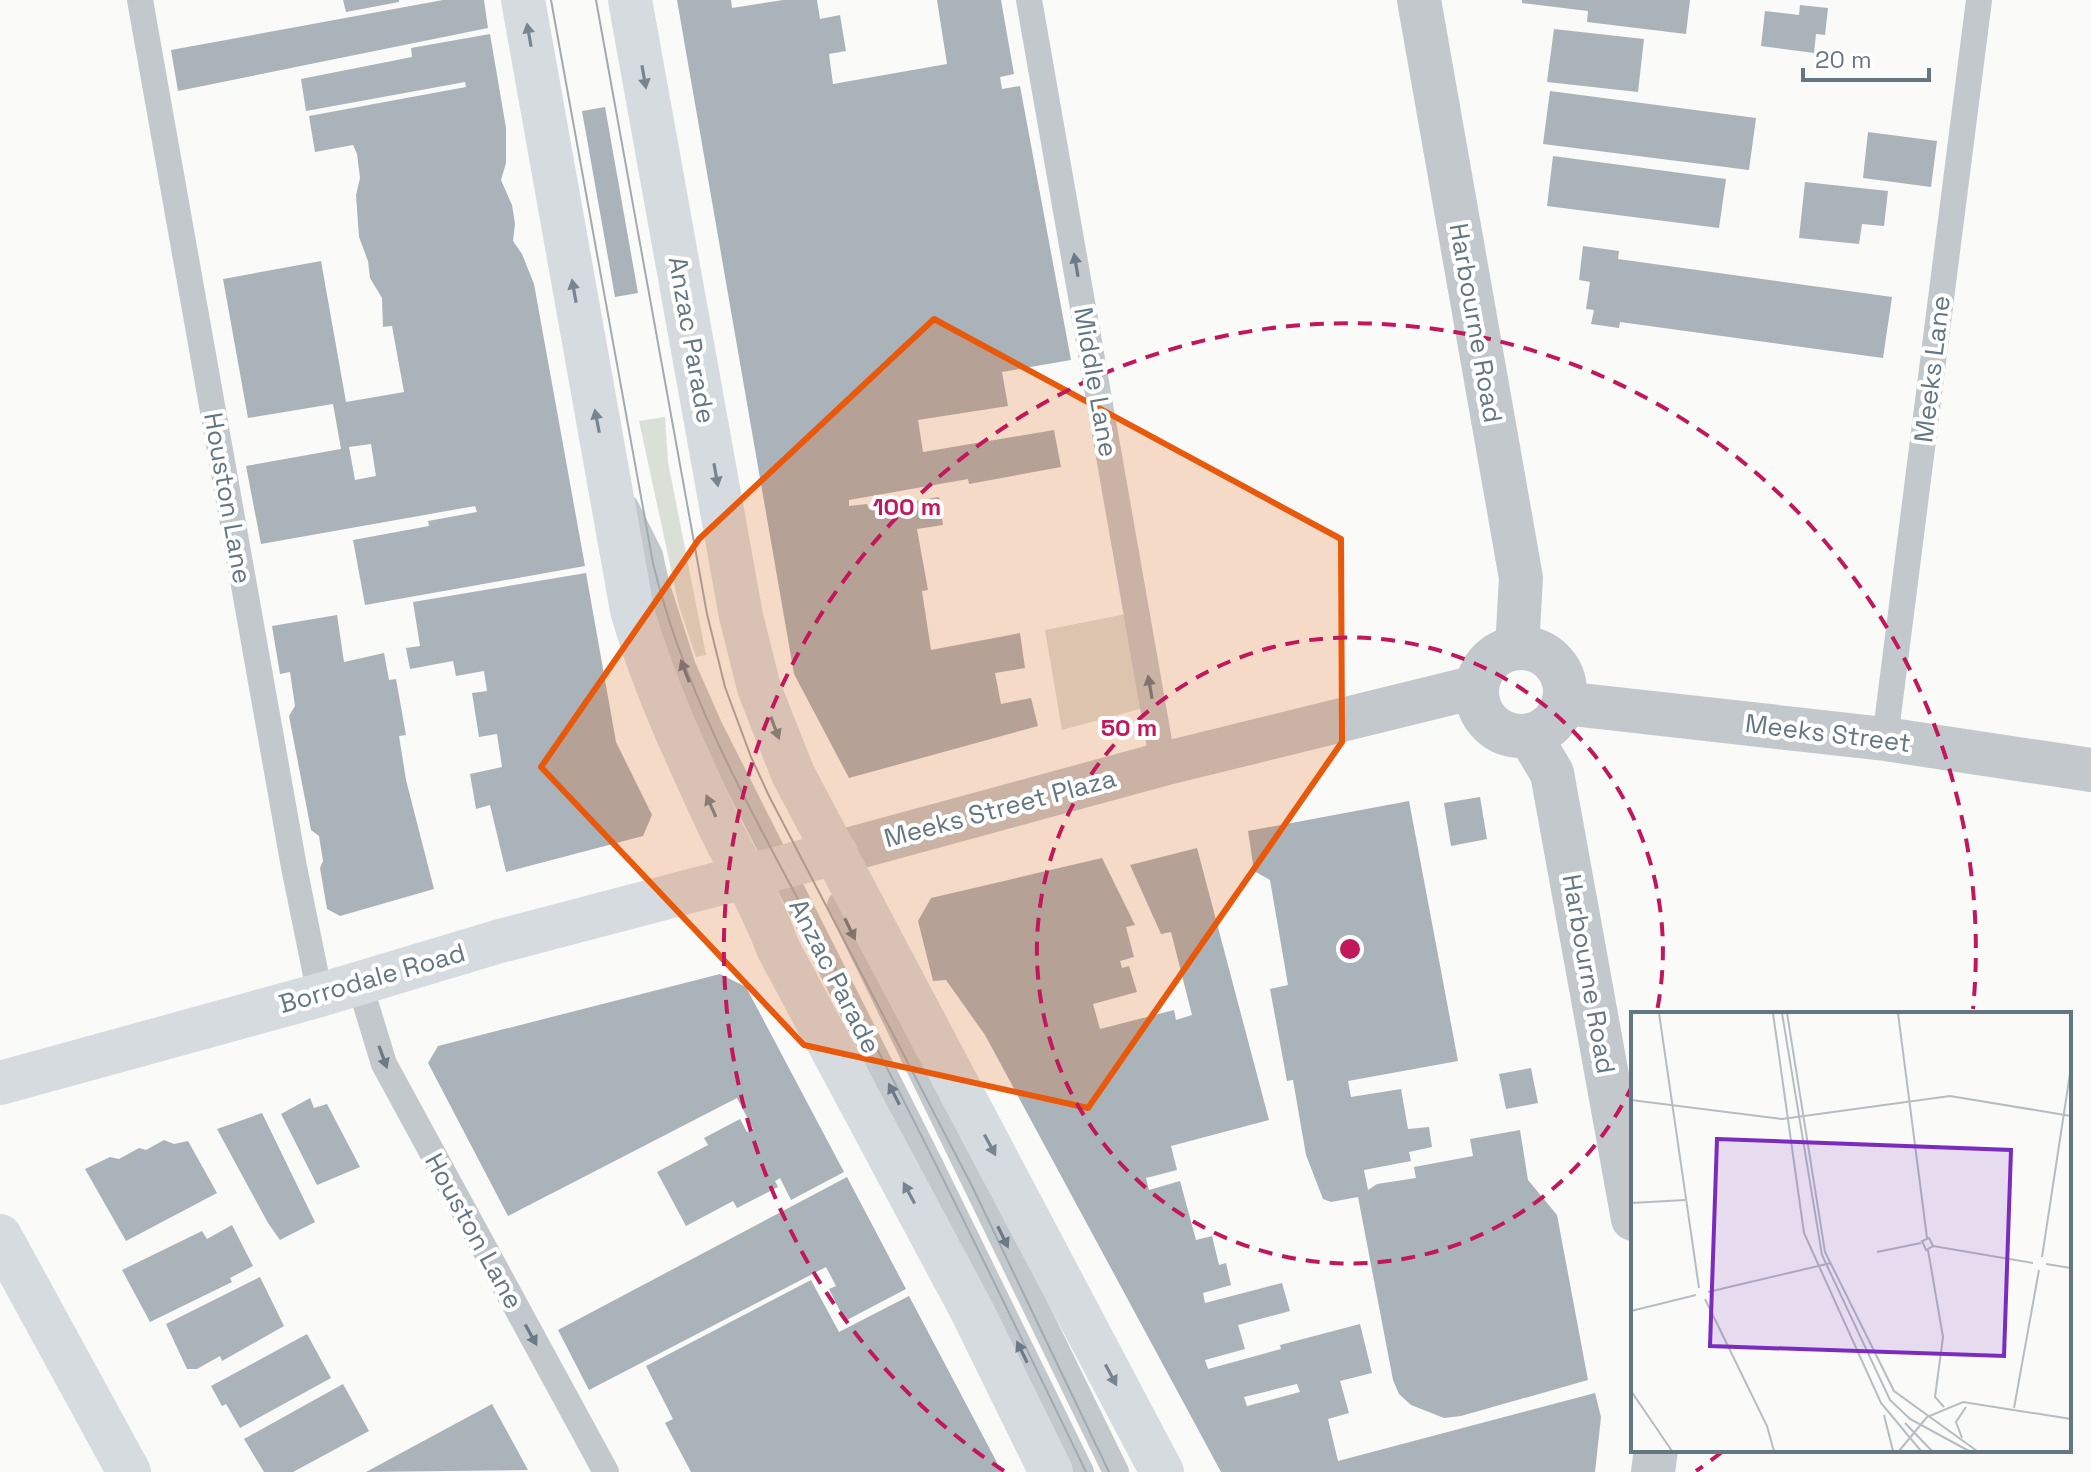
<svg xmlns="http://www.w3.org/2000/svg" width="2091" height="1472" font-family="'Space Grotesk',sans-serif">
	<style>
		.green { fill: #dadfd7 }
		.building { fill: #aab3b9; fill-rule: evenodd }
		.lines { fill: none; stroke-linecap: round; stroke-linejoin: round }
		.lane { stroke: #c3c8cc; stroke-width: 26 }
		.street { stroke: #c3c8cc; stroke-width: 44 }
		.secondary { stroke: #d6dbdf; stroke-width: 44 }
		.primary { stroke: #d6dbdf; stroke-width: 44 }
		.tram { stroke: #a2aab0; stroke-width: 2 }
		.oneway { fill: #768591 }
		.oneway2 { fill: #6a7a87 }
		.marked { fill: #e8590c; fill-opacity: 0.2; stroke: #e8590c; stroke-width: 6; stroke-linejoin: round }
		.ring { fill: none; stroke: #c2185b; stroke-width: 4; stroke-dasharray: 14 10 }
		.labels { text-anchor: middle; stroke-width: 8; stroke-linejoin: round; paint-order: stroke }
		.street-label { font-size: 26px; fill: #657683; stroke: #fff }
		.inset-road { fill: none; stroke: #b5bdc2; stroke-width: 2 }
		.view { fill: #7b2cbf; fill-opacity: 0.15; stroke: #7b2cbf; stroke-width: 4 }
		.inset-edge { fill: none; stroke: #657683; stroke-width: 4 }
		.centre { fill: #c2185b; stroke: #fff; stroke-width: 4 }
		.ring-label { font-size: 24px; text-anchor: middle; font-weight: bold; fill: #c2185b; stroke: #fff; stroke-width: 8; stroke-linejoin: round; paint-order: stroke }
	</style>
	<rect width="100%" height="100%" fill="#fafaf8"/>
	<path class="green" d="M665 417 668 462 706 655 696 657 679 606 639 421Z
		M1126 614 1143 708 1062 730 1045 630Z"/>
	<path class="building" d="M343 0H399V2L346 12Z
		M443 0H484L488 28 178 91 171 50Z
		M677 0H731L732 8 783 0H817L820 19 840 15 846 51 829 54 833 84 947 64 937 0H1001L1014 74 1000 77 1002 89 1020 86 1071 360 1002 372 1008 406 918 420 923 452 1054 430 1061 467 969 484 968 479 849 500V506L867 504 869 509 939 497 943 525 917 529 928 590 922 591 931 650 1020 633 1025 668 995 673 1001 704 1031 698 1038 726 849 778 794 674Z
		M1522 0H1690L1686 34 1587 22 1588 11 1522 3Z
		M1800 5 1828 8 1825 35 1816 34 1814 53 1761 46 1765 11 1799 15Z
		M1554 29 1644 39 1638 92 1547 82Z
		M490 34 506 128V163L501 180 512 205 515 224 513 241 522 254 534 284 585 566 365 605 353 540 429 526 428 521 477 512 475 506 261 544 246 466 341 449 333 404 248 418 223 279 321 261 346 402 404 392 392 326 383 327 382 298 370 278 368 261 359 237 356 195 360 178 357 154 353 145 315 152 309 116 466 87 465 82 306 111 301 79 412 57 411 48ZM371 444 376 476 355 480 349 447Z
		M1550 91 1756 118 1749 170 1543 144Z
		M605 107 638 293 615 297 582 111Z
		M1868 132 1937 141 1931 187 1863 178Z
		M1553 156 1726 179 1719 228 1547 206Z
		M1805 182 1888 191 1884 226 1862 224 1859 244 1799 238Z
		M1583 246 1619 251 1618 259 1892 297 1883 358 1620 322 1619 328 1591 324 1594 310 1586 309 1590 282 1579 280Z
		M586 573 616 742 652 815 643 836 506 872 490 805 476 809 470 774 502 767 497 734 479 737 472 693 487 691 484 671 456 676 453 661 410 669 406 648 420 646 413 602Z
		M337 615 344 662 384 653 389 680 396 679 406 735 399 736 406 780 434 889 340 916 327 909 320 868 323 861 319 836 311 830 289 716 295 706 290 672 280 674 272 626Z
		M1480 797 1487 839 1451 846 1444 803Z
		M1409 801 1458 1061 1348 1081 1351 1097 1401 1089 1408 1129 1429 1127 1432 1147 1409 1152 1411 1161 1364 1170 1368 1190 1377 1184 1416 1178 1414 1167 1473 1156 1470 1139 1520 1130 1528 1180 1557 1215 1588 1380 1461 1416 1444 1418 1411 1405 1399 1394 1393 1380 1358 1197 1331 1202 1323 1199 1306 1155 1293 1080 1287 1081 1270 989 1288 985 1270 880 1254 871 1248 831Z
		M1197 848 1269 1120 1171 1146 1177 1170 1146 1178 1149 1190 1180 1181 1196 1240 1212 1236 1219 1265 1226 1263 1231 1285 1203 1293 1205 1303 1282 1283 1290 1311 1238 1325 1245 1349 1205 1360 1208 1369 1281 1349 1280 1345 1360 1324 1372 1373 1340 1381 1349 1413 1328 1419 1338 1461 1595 1393 1601 1417 1595 1472H1221L985 1035 946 980 933 981 918 921 931 898 1102 858 1135 925 1126 927 1134 957 1120 961 1122 968 1129 966 1137 992 1093 1004 1100 1029 1174 1010 1176 1020 1192 1015 1171 932 1161 934 1130 865ZM1297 1384 1300 1392 1247 1406 1244 1397Z
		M720 974 746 987 844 1172 791 1200 780 1178 775 1181 778 1187 737 1208 733 1201 686 1226 657 1172 708 1145 704 1138 740 1119 747 1132 753 1129 737 1098 508 1216 428 1063 438 1046Z
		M1531 1068 1538 1103 1506 1109 1499 1074Z
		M310 1098 314 1108 327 1104 360 1167 317 1185 281 1114Z
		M262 1113 315 1222 280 1240 268 1223 217 1129Z
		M164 1140 174 1144 188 1141 217 1193 126 1241 85 1169 110 1157 119 1159 139 1148 146 1150Z
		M847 1177 906 1289 845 1321 829 1289 836 1286 826 1267 589 1390 558 1330Z
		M232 1225 253 1266 230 1278 232 1282 150 1322 122 1270 202 1231 207 1239Z
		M260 1277 284 1326 222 1361 220 1356 197 1369H187L166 1324Z
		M811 1280 839 1332 909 1296 1002 1472H691L665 1423 673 1419 646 1366Z
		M307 1334 331 1378 240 1428 226 1404 222 1406 211 1386Z
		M343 1384 369 1431 293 1472H264L244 1439Z
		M492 1404 528 1470 366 1472Z"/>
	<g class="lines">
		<path class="lane" d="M140 0 294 867 320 995
			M1029 0 1163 764
			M626 507 650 555 656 583 683 667 709 726 929 1162 1081 1472
			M1885 739 1979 0
			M840 905 1116 1472
			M359 982 384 1064 606 1472"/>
		<path class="street" d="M1419 0 1521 578 1517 648
			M1477 692a44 44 0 1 1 88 0a44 44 0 1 1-88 0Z
			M1563 703 1885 739 2091 770
			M1529 735 1552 773 1633 1219
			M836 853 1163 764 1476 687
			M1653 1472 1656 1450"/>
		<path class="secondary" d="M0 1083 320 995 500 941 836 853
			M0 1236 129 1472"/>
		<path class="primary" d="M523 0 632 610C652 681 686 754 717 821 737 863 762 904 778 948L972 1311 1051 1472
			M630 0 741 616 759 688 793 774 1162 1472"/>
		<path class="tram" d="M551 0 653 563C690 717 775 852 847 991 930 1149 1008 1310 1086 1472
			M596 0 707 614 725 687 751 757 769 796 972 1186 1109 1472"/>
	</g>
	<defs><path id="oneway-solid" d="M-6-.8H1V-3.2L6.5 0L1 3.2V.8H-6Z" transform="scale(2)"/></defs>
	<g class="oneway">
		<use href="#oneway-solid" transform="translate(529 35) rotate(-100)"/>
		<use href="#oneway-solid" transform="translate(644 77) rotate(80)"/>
		<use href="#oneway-solid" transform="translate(574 291) rotate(-100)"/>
		<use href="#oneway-solid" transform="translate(597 421) rotate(-101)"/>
		<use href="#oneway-solid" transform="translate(716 475) rotate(80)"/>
		<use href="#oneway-solid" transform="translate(775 728) rotate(69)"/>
		<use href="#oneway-solid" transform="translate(711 806) rotate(-114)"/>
		<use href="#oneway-solid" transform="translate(990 1145) rotate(62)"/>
		<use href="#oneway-solid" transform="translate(909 1193) rotate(-118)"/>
		<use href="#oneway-solid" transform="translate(1111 1375) rotate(62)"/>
	</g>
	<g class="oneway2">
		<use href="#oneway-solid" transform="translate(1076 265) rotate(-100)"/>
		<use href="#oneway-solid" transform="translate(685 671) rotate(-111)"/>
		<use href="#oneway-solid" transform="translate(1150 687) rotate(-100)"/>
		<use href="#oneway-solid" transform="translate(850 929) rotate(64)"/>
		<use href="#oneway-solid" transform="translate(383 1057) rotate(70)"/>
		<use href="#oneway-solid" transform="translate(894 1094) rotate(-117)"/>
		<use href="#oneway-solid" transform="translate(1003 1237) rotate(64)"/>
		<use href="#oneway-solid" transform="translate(531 1335) rotate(61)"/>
		<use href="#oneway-solid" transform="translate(1022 1352) rotate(-116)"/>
	</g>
	<path class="marked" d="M934 319 1341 539 1342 742 1088 1108 804 1045 541 767 699 539Z"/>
	<g class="ring">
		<path d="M1633 1084A313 313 0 1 1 1657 1011"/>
		<path d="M1722 1452A626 626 0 0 1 1696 1471M1004 1471A626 626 0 1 1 1973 1009"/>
	</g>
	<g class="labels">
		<g class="street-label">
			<text transform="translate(1476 323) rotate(80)" y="9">Harbourne Road</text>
			<text transform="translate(692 340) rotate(80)" y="9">Anzac Parade</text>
			<text transform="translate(1932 369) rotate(-83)" y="9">Meeks Lane</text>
			<text transform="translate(1096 382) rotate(80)" y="9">Middle Lane</text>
			<text transform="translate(228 498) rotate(80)" y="9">Houston Lane</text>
			<text transform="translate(1828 733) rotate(7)" y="9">Meeks Street</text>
			<text transform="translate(1000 808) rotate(-15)" y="9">Meeks Street Plaza</text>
			<text transform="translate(1589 974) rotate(80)" y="9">Harbourne Road</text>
			<text transform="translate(835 976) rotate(63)" y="9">Anzac Parade</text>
			<text transform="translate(372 978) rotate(-16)" y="9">Borrodale Road</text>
			<text transform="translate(474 1231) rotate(61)" y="9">Houston Lane</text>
		</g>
	</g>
	<g transform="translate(1631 1012)">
		<rect width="440" height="440" fill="#fafaf8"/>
		<path class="inset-road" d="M28 1 68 276M142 1 173 221 250 391 290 439M151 1 191 243 259 388 279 407 338 439M156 1 194 240 263 379 346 439M267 1 296 226M0 88 151 107 319 84 440 104M0 191 54 188M302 234 298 226 291 229 295 238 302 234 402 251M297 238 312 325 304 385 313 395M246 240 290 231M411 245 440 55M415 252 440 256M77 280 200 251M74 287 136 414 143 439M0 299 65 283M0 379 41 439M383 396 408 258M253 403 262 439M274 411 301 439M331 426 325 410 335 395M268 439 296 405 332 390 440 407"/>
		<path class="view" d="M86 127 380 138 373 344 79 334Z"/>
		<rect width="440" height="440" class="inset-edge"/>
	</g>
	<circle cx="1350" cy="949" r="12" class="centre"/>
	<g class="ring-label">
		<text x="907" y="515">100 m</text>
		<text x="1129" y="736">50 m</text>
	</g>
	<path d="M1803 68v12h126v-12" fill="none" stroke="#657683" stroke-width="4"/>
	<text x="1815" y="68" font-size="24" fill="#657683" stroke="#ffffff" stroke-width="6" paint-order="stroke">20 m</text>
</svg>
